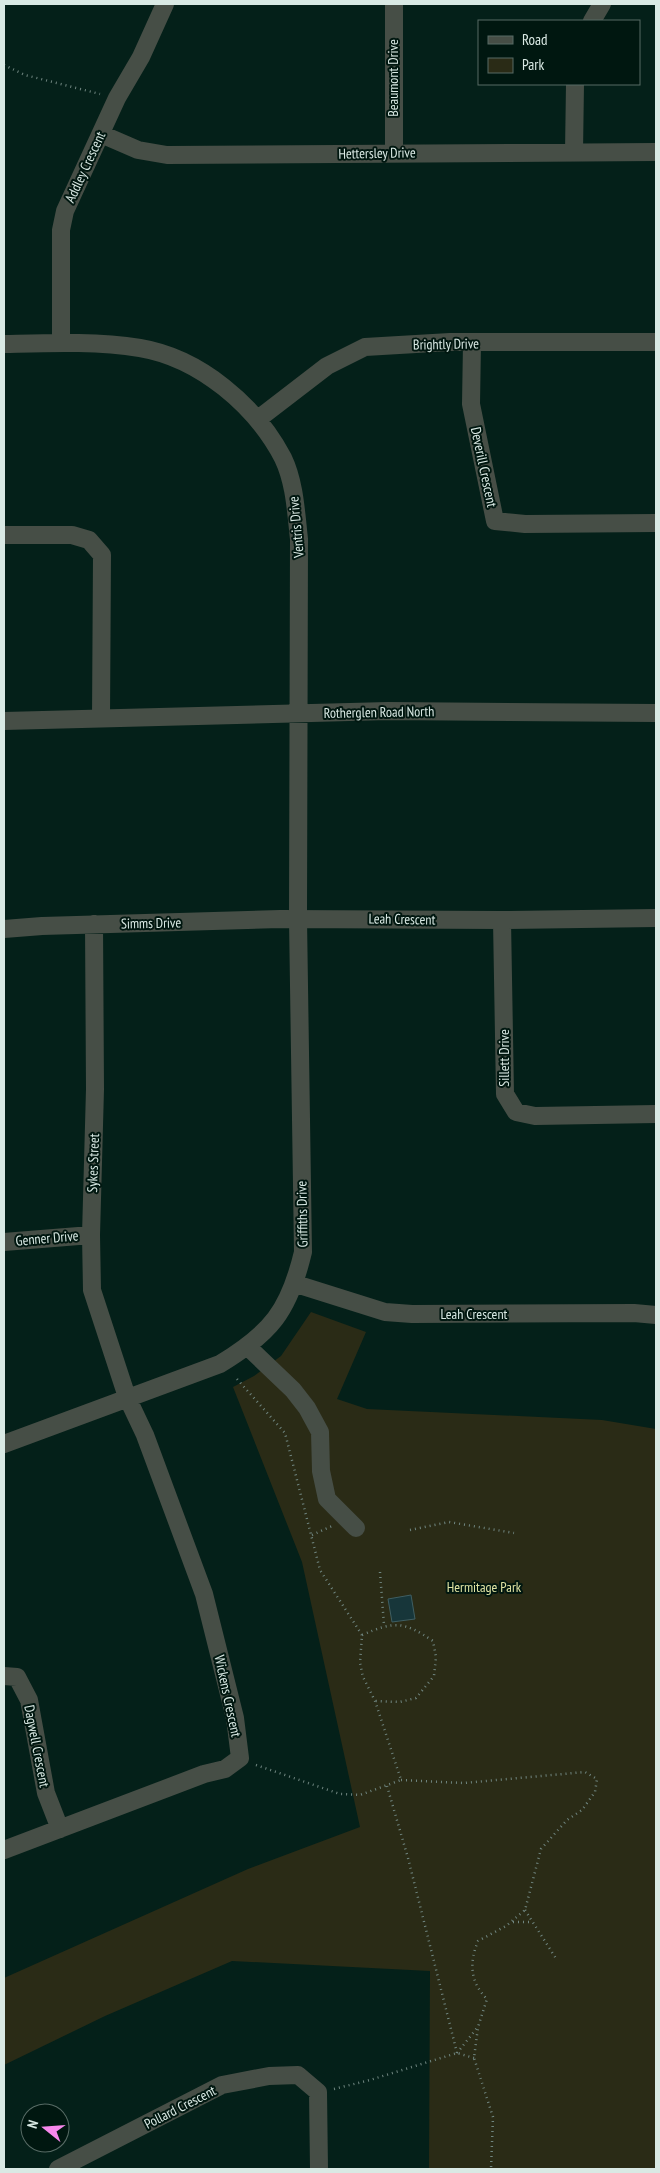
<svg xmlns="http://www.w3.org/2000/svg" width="660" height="2173" font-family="'PT Sans Narrow',sans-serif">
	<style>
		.green { fill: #2a2b16 }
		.building { fill: #17363a; stroke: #3f5e62 }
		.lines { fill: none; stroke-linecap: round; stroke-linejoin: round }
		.path { stroke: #708680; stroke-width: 2.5; stroke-dasharray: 1 4; stroke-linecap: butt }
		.minor { stroke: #464e46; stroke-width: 18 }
		.labels { text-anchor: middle; stroke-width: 4; stroke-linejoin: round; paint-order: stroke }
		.street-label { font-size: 14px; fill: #d9e9e4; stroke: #001710 }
		.park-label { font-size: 14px; fill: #dfe3a3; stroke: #001710 }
	</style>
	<rect width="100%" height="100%" fill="#042019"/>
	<path class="green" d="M311 1312 366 1332 337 1399 367 1409 602 1420 656 1429V2169H429L430 1971 232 1961 105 2016 4 2065V1978L248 1869 360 1827 302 1562 233 1387 254 1376 281 1356Z"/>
	<path class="building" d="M411 1595 415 1619 392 1622 388 1599Z"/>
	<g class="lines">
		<path class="path" d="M4 65 25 75 100 94
			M237 1379 285 1433 320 1570 362 1635 360 1663 363 1677 375 1701 401 1780 360 1795 340 1794 253 1764
			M410 1530 449 1522 514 1533
			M312 1535 332 1526
			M380 1572 384 1625
			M362 1635C395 1621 403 1621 433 1641L436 1657 434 1676 416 1698 400 1702 375 1701
			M401 1780 464 1783 585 1772 597 1779 595 1792 582 1810 567 1820 541 1849 525 1910 506 1926 478 1941C469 1963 470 1982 487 1999L478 2027 474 2058 493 2117 491 2169
			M387 1786 408 1858 457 2053
			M525 1910 557 1960
			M513 1922H532
			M457 2053 477 2028
			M334 2089 370 2080 457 2053 474 2058"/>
		<path class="minor" d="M394 4V152
			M592 21 602 4
			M101 134 138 150 167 155 656 152
			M574 152 575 84
			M61 343V230L65 211 117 98 141 57 165 4
			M472 343 471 404 495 521 525 524 656 523
			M4 344C49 343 95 341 140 348 200 358 256 406 283 458 295 483 296 513 299 539L298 919 303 1252C289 1311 271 1333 220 1364L4 1444
			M258 419 327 366 365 347 450 342H656
			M4 535H72L89 540 102 555 101 718
			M4 721 388 711 656 713
			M502 920 505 1094 516 1112 535 1116 656 1114
			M4 929 42 926 280 919 502 920 656 918
			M4 1242 91 1235
			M296 1284 385 1312 412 1314 634 1313 656 1315
			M248 1347 293 1390 307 1408 320 1432 321 1471 327 1499 356 1528
			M4 1676 17 1677 29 1700 46 1793 60 1829
			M4 1850 204 1774 225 1769 240 1758 235 1718 204 1594 145 1435 127 1397 92 1290 91 1235 95 1089 94 924
			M58 2169 222 2085 269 2076 298 2075 318 2092 319 2169"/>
	</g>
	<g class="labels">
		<g class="street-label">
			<text transform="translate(393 78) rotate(-90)" y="5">Beaumont Drive</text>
			<text transform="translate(377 153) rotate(-1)" y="5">Hettersley Drive</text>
			<text transform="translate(85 167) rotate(-65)" y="5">Addley Crescent</text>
			<text transform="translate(446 344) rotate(-1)" y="5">Brightly Drive</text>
			<text transform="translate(484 467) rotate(78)" y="5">Deverill Crescent</text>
			<text transform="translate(296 527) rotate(-95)" y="5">Ventris Drive</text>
			<text transform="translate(379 712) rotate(-1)" y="5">Rotherglen Road North</text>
			<text transform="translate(402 919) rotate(1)" y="5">Leah Crescent</text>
			<text transform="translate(151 923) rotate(-1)" y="5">Simms Drive</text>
			<text transform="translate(504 1058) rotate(-90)" y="5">Sillett Drive</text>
			<text transform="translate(93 1163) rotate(-88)" y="5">Sykes Street</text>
			<text transform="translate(302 1214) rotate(-91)" y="5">Griffiths Drive</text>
			<text transform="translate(47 1238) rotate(-5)" y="5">Genner Drive</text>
			<text x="474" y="1319">Leah Crescent</text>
			<text transform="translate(228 1696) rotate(78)" y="5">Wickens Crescent</text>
			<text transform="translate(37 1746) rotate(79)" y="5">Dagwell Crescent</text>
			<text transform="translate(180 2107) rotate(-27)" y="5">Pollard Crescent</text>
		</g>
		<g class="park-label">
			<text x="484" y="1592">Hermitage Park</text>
		</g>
	</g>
	<rect width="660" height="2173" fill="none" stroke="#d9e9e4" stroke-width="10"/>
	<rect x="478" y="20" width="162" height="65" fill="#001710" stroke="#576b65"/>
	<rect x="488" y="36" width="25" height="8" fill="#464e46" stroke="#576b65"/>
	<text x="522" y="45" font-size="15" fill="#d9e9e4">Road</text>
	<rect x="488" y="58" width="25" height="15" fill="#2a2b16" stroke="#576b65"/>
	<text x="522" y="70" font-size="15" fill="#d9e9e4">Park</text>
	<g transform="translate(45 2128) rotate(287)"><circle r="24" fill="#001710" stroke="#576b65"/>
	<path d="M0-4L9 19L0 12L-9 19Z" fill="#f788ec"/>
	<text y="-8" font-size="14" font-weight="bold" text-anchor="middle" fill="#d9e9e4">N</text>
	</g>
</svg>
